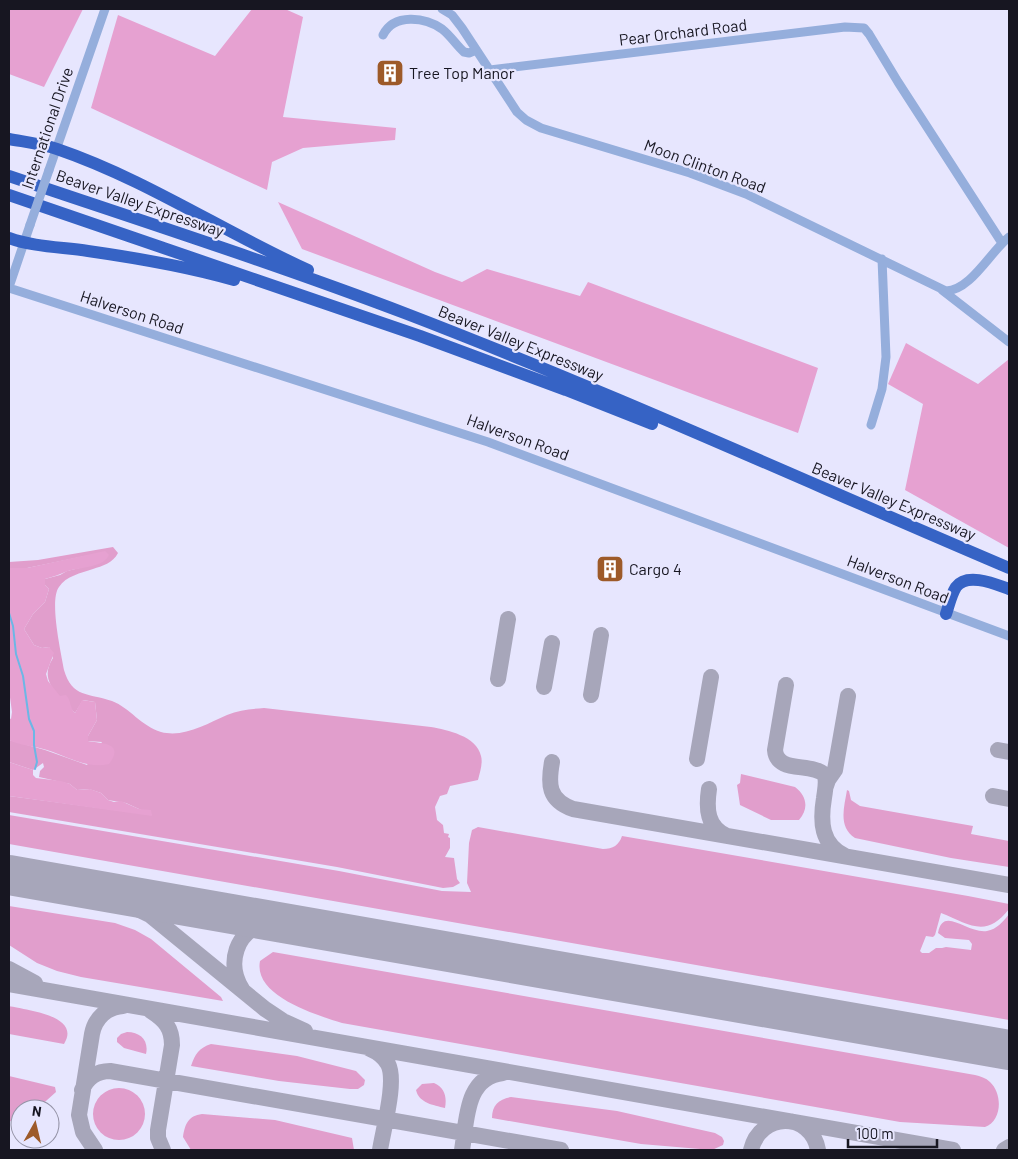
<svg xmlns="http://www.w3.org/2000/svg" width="1018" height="1159" font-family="Barlow,sans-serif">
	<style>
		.green { fill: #e19ecc }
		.forest { fill: #e6a1d1 }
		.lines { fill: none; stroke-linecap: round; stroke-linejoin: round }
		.stream { stroke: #6cb7e6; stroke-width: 2 }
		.taxiway { stroke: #a7a6ba; stroke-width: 16 }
		.runway { stroke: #a7a6ba; stroke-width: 40 }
		.minor { stroke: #95aedc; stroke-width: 9 }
		.highway { stroke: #3663c5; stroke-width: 12 }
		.minor-bridge { stroke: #95aedc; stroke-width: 9 }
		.labels { text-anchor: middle; stroke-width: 4.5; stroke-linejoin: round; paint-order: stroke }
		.street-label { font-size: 16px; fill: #171621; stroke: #e7e6fe }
		.poi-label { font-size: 16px; fill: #171621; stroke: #e7e6fe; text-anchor: start }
	</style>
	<rect width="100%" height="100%" fill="#e7e6fe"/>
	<path class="green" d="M113 547 118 553C113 563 102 566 93 569 81 573 66 576 59 587 49 600 61 652 64 670 72 698 89 693 112 701 130 708 141 726 161 732 184 738 206 724 227 715 239 710 251 709 264 708L431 727C447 730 477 736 481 756 483 763 480 772 478 780L450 786 447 794 440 796 435 807 437 820 443 825 444 833 449 834 448 837 450 838V848L445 857 454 858 457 879 460 883 453 887 443 888 337 867 9 812V796L152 815 126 803 108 800 101 793 89 789 77 790 70 784 39 777 40 771 44 767 43 763 33 770 9 762V740L45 750 87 765 102 742 88 741V736L97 720 95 702 83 700 75 713 73 711C58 694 38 681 53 658L49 647 42 648 34 645 24 629 33 614 45 602 49 589 45 585V579L60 575 67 571 96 564 85 556 27 568H9V562L38 560Z
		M741 774 795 787C807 796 809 809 799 820H771L740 805 737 785 740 783Z
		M847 790 849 791 851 800 860 806 973 826 971 834 1009 841V867L951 858 855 838C838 827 844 808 847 790Z
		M9 815 339 871 442 891 471 892 467 883 469 843 472 830 478 827 603 849C613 849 619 845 622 836L968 896 1009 904V909C986 939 969 924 941 913L935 935 933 937 926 936 920 951 922 953H929L936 948H942L946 947 971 950 972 944 969 940 945 938 938 933C943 905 967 934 987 931 997 929 1003 922 1009 914V1020L9 844Z
		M9 906 115 923 135 930 151 939 221 997 223 1001 81 977 57 971 37 963 9 945Z
		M273 952 975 1075C980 1076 986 1078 990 1082 1003 1094 1002 1121 985 1127L900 1122 342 1023C316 1015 253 996 260 961Z
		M9 1006C25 1010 82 1015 64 1044L9 1034Z
		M127 1032C141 1032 149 1041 146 1054L124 1048 117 1042V1038L121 1034Z
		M211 1044 297 1056 356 1071 365 1080 364 1085 358 1089H350L279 1081 191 1066C195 1054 199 1048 211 1044Z
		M9 1076 55 1087 56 1092 37 1109H20V1122L9 1121Z
		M434 1083C445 1088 447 1097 445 1108 433 1105 419 1103 416 1090L422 1084Z
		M93 1114a26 26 0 1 1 52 0a26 26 0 1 1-52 0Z
		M511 1097 617 1111 715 1133 722 1137 724 1141 723 1145 712 1150 641 1144 492 1118C492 1105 499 1099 511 1097Z
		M202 1114 275 1120 352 1138 354 1150H191L183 1137C185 1124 188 1116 202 1114Z"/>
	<path class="forest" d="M9 9H83L44 87 9 74Z
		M252 9H285L303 17 283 117 396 128 395 140 303 148 272 162 267 190 91 108 118 15 215 56Z
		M278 202 435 272 462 282 487 269 580 296 588 282 818 368 798 433 302 249Z
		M906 343 978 384 1009 359V548L905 490 923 404 888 384Z
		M105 551 109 555C103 568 80 567 68 571 60 574 53 577 45 579V585L49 589 45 602 33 614 24 629 34 645 42 648 49 647 54 653 46 674 48 681 60 696 66 695C71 700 70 709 75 713L82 700 95 702 97 720 88 736V741C102 744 125 742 109 764 86 769 69 757 47 750 35 746 21 746 9 740V718L11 719 12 712 9 690V568H27Z
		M9 762 33 770V775L36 778 61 781 70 784 77 790 90 789 101 793 108 800 114 802 121 801 139 809 151 810 152 816 9 796Z"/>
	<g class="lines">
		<path class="stream" d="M9 613 13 626 16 654 23 676 29 719 34 731V745L37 762 35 769"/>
		<path class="taxiway" d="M498 679 508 619
			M786 685 775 750C777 774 811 762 825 775 827 783 825 790 824 798 820 822 821 844 845 856
			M544 687 552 643
			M591 695 601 635
			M998 750 1009 752
			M697 759 711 677
			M552 762C548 784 548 800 573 809L1009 885
			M826 786 828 780 835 770 848 696
			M709 789C706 809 707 827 727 836
			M993 796 1009 799
			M9 877 34 879
			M60 884 113 897 150 915 265 1009 283 1021 305 1031
			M9 969 35 983
			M9 984 953 1150
			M242 989C226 964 236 930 266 924 278 922 290 925 301 926
			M151 1011C165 1020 172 1028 172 1045L158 1130V1138L163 1150
			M969 1043 994 1050 1009 1060
			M370 1049C377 1052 384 1057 388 1064 397 1081 383 1130 380 1150
			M82 1090C87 1078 97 1071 110 1071L561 1150
			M95 1150 83 1132 79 1115 92 1034C95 1018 107 1007 123 1006
			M462 1150C467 1121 465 1077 503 1073
			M751 1150C760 1112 811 1111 818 1150
			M1004 1150 1009 1147"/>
		<path class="runway" d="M9 875 1009 1050"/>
		<path class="minor" d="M442 9 452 15 462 28 517 112 526 120 541 128 690 173 746 194 946 291C971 290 990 252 1009 237
			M383 35C394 13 425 17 442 29 451 36 456 45 464 52L469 53 476 50
			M490 70 845 27 864 28 869 34 898 82 1002 243
			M49 170 105 9
			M9 287 30 225
			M9 288 488 442 1009 636
			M942 290 1009 342
			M871 425 882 389 886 357 882 259"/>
		<path class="highway" d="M9 139C25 142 42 144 57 149 145 179 224 232 308 270
			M9 176C142 221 276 264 407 314 610 392 809 483 1009 568
			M9 195 420 336 566 390 652 424
			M9 238C34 247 62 247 88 251 137 258 186 266 234 280
			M946 614C949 605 951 595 956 587 967 572 995 584 1009 589"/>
		<path class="minor-bridge" d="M30 225 49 170"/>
	</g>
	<defs>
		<symbol id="building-square" viewBox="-11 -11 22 22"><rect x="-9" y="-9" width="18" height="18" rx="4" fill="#9d5a29" stroke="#e7e6fe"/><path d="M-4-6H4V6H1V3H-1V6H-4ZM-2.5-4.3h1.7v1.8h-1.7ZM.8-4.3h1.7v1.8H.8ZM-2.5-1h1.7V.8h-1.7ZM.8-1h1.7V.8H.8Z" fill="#fff"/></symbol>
	</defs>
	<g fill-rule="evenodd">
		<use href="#building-square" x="374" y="57" width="32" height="32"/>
		<use href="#building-square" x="594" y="553" width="32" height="32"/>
	</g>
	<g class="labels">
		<g class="street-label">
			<text transform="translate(683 32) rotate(-7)" y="6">Pear Orchard Road</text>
			<text transform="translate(47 128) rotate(-71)" y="6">International Drive</text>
			<text transform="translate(705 166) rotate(20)" y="6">Moon Clinton Road</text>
			<text transform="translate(140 203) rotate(19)" y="6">Beaver Valley Expressway</text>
			<text transform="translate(132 312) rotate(18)" y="6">Halverson Road</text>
			<text transform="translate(521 343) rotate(22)" y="6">Beaver Valley Expressway</text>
			<text transform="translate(518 437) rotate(20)" y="6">Halverson Road</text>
			<text transform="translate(894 501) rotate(23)" y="6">Beaver Valley Expressway</text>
			<text transform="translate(898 579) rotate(21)" y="6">Halverson Road</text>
		</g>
		<g class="poi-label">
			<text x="409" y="79">Tree Top Manor</text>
			<text x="629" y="575">Cargo 4</text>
		</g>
	</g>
	<rect width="1018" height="1159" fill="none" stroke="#171621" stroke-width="20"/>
	<g transform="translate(35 1124) rotate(8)"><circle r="24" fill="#e7e6fe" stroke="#9493a6"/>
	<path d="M0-4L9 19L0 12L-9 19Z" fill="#9d5a29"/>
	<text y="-8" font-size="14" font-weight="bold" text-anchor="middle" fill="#171621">N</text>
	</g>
	<path d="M848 1139v8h89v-8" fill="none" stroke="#171621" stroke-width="2.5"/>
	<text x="856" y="1139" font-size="15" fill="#171621" stroke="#e7e6fe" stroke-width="4" paint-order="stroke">100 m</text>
</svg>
